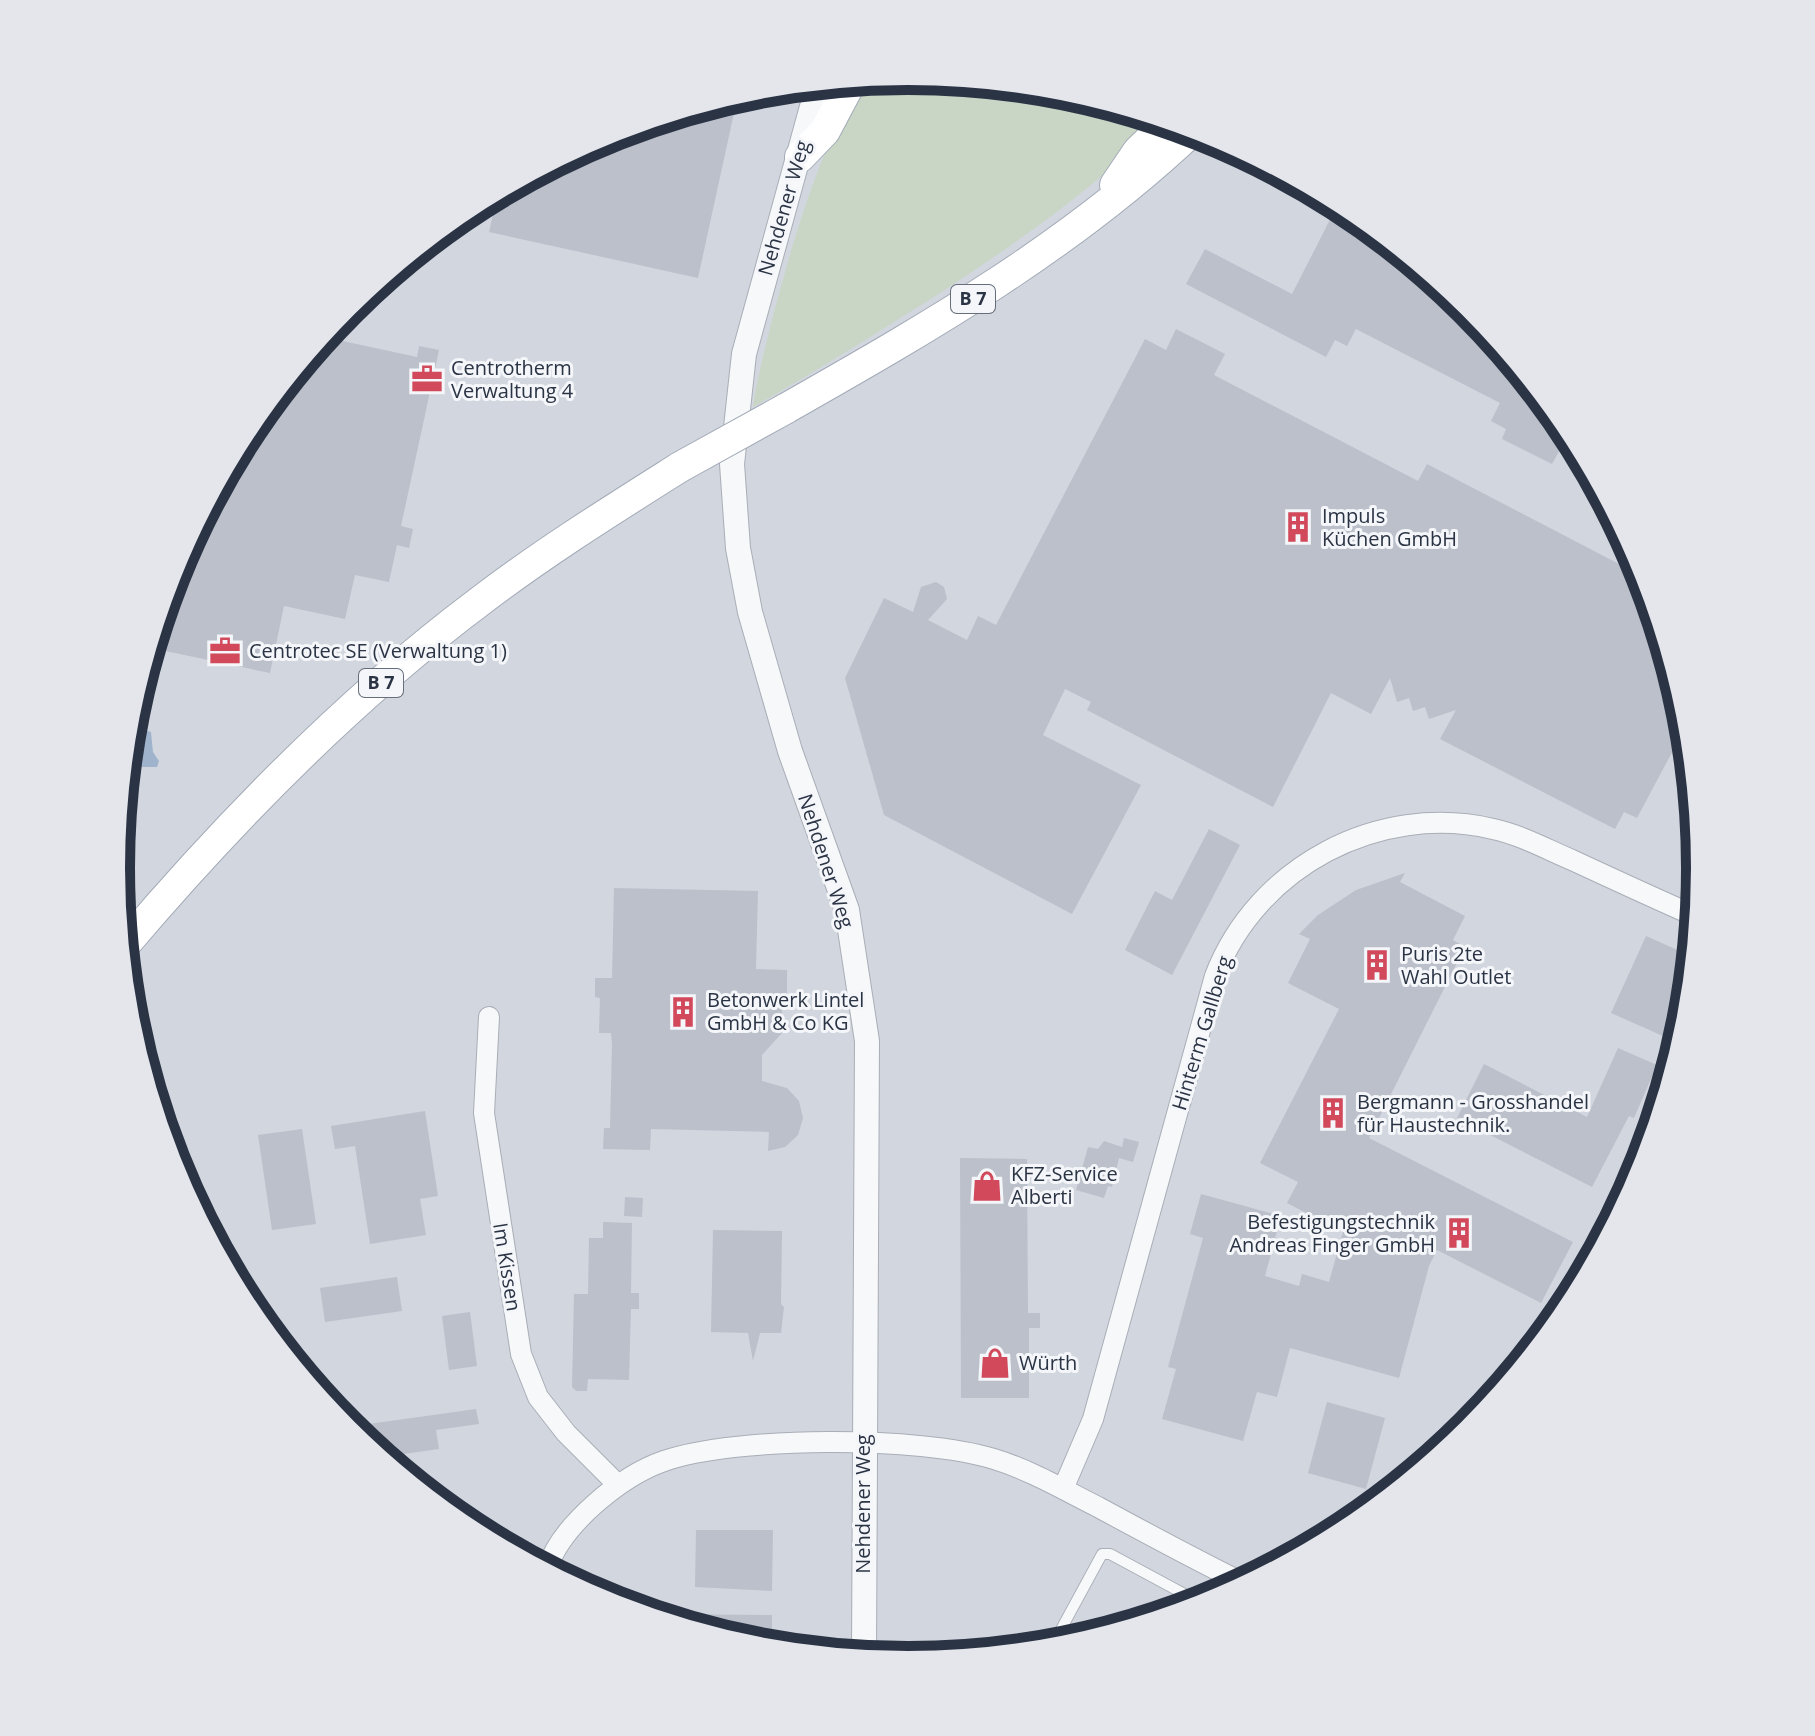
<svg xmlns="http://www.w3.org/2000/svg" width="1815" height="1736" font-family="'Open Sans',sans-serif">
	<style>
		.built { fill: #d2d6de }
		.green { fill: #c9d6c5 }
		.water { fill: #9fb4cc }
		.building { fill: #bbc0ca }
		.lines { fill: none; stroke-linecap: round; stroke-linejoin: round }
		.service-casing { stroke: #a9aeb7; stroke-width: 12 }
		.minor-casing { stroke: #a9aeb7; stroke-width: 22 }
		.tertiary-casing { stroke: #a9aeb7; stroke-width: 26 }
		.primary-casing { stroke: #a3abb8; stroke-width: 32 }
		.service { stroke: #f7f8fa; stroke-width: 10 }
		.minor { stroke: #f7f8fa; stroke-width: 20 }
		.tertiary { stroke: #f7f8fa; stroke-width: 24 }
		.primary { stroke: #fff; stroke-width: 30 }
		.primary-bridge-casing { stroke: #a3abb8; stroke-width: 32; stroke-linecap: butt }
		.primary-bridge { stroke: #fff; stroke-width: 30 }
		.labels { text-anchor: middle; stroke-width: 6; stroke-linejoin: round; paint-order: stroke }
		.shield { fill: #f4f6f9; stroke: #676e7b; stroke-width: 2 }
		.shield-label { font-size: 18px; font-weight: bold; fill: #2b3445 }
		.street-label { font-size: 20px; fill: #2b3445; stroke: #f4f6f9 }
		.poi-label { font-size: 20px; fill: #2b3445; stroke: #f4f6f9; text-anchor: start }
		.rim { fill: none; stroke: #2b3445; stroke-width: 10 }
	</style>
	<rect width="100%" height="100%" fill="#e4e7ec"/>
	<path class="built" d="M119 868a789 789 0 1 1 1578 0a789 789 0 1 1-1578 0Z"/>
	<path class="green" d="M908 76 1062 91 1160 121C1096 189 1017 242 940 293 878 332 817 371 753 407 760 354 825 100 871 80 881 75 897 77 908 76Z"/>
	<path class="water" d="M141 729 151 732 153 752 159 761 157 767H141C133 757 134 738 141 729Z"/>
	<path class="building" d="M704 106 734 113 698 278 489 232 498 193 605 136Z
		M1338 204 1468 308 1566 428 1569 433 1552 464 1502 439 1506 429 1491 421 1500 403 1356 329 1347 346 1335 340 1326 357 1186 284 1205 249 1292 294Z
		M1176 329 1225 354 1214 375 1418 481 1427 464 1642 576 1686 726 1637 818 1624 812 1615 829 1440 739 1456 710 1429 719 1425 707 1413 711 1409 698 1397 702 1390 678 1371 714 1331 693 1273 807 1087 710 1091 702 1065 689 1043 735 1141 785 1072 914 884 815 845 678 884 598 913 612 921 587 936 582 944 587 947 599 928 620 967 640 978 616 996 625 1145 339 1166 350Z
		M324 337 417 357 419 346 439 350 401 526 413 529 409 548 397 545 389 582 355 575 345 619 284 606 270 673 151 648 176 564 249 428Z
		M1209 829 1240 845 1172 975 1125 950 1155 891 1172 900Z
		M1405 873 1400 882 1465 916 1453 940 1465 947 1369 1138 1573 1242 1541 1303 1437 1250 1429 1266 1399 1378 1290 1348 1277 1397 1257 1392 1243 1441 1162 1419 1176 1369 1168 1367 1203 1238 1190 1234 1201 1194 1281 1216 1265 1276 1299 1286 1302 1274 1329 1282 1343 1232 1287 1203 1298 1182 1260 1163 1339 1009 1288 983 1310 939 1299 934 1318 915 1356 890Z
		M614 888 758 891 756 969 787 970V998H782V1033L762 1055V1081L787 1088 799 1101 803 1118 798 1135 785 1147 768 1151 769 1132 651 1129 650 1150 603 1149 604 1128H610L612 1044 611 1033H599L600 998 595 997V978H612Z
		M1646 936 1691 956 1686 1009 1672 1040 1611 1013Z
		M1618 1048 1657 1065 1634 1118 1629 1116 1592 1187 1457 1118 1484 1064 1587 1117Z
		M425 1111 438 1196 420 1199 426 1235 370 1244 355 1146 335 1149 331 1126Z
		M302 1129 316 1224 272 1230 258 1135Z
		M1124 1138 1139 1142 1133 1162 1119 1158 1112 1187 1108 1186 1104 1198 1076 1190 1088 1147 1098 1149 1104 1141 1122 1147Z
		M960 1158 1027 1159 1028 1313H1040V1328H1029V1398H961Z
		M625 1197 643 1198 642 1217 624 1216Z
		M603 1222 632 1223 631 1293H639V1309H631L629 1380 588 1379 587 1391H576L572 1387 574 1294H588L589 1238H603Z
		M713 1230 782 1231 781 1304 784 1307 781 1333H760L753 1361 748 1333 711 1332Z
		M397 1277 402 1311 325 1322 320 1288Z
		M470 1312 477 1366 449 1370 442 1316Z
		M1327 1402 1385 1418 1366 1489 1308 1473Z
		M476 1409 479 1424 436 1430 439 1449 382 1457 347 1427Z
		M696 1530H773L772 1591 695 1587Z
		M666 1614 772 1615V1647L753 1645 665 1618Z"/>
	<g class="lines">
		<defs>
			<path id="service" d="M1052 1646 1102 1554H1110L1201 1603"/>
			<path id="minor" d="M489 1017 484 1113 521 1354 538 1397 566 1433 617 1484
				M1063 1489 1093 1419 1215 976C1257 867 1378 802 1493 829 1521 835 1546 849 1572 860 1613 879 1654 898 1695 916
				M547 1569C561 1525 621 1476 664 1461 737 1436 920 1436 994 1459 1030 1470 1064 1490 1098 1507 1146 1533 1194 1559 1243 1583"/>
			<path id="tertiary" d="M818 85 744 354 732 464 738 548 750 612 790 751 847 910 867 1041 864 1656"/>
			<path id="primary" d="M800 157 825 131 851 82
				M1115 185 1138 151 1167 123
				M785 409C931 326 1069 247 1192 131
				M123 947C230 821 347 701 479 602 543 553 612 510 680 467"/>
		</defs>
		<use href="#service" class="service-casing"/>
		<use href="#minor" class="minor-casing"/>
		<use href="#tertiary" class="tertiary-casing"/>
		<use href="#primary" class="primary-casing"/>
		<use href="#service" class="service"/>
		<use href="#minor" class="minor"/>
		<use href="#tertiary" class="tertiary"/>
		<use href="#primary" class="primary"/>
		<defs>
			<path id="primary-bridge" d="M680 467 785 409"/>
		</defs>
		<use href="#primary-bridge" class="primary-bridge-casing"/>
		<use href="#primary-bridge" class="primary-bridge"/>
	</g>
	<defs>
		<symbol id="office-bare" viewBox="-9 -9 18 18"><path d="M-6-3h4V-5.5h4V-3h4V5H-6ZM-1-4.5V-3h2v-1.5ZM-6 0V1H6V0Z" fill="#d1495b" stroke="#f4f6f9" stroke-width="2.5" paint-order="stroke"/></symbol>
		<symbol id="building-bare" viewBox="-9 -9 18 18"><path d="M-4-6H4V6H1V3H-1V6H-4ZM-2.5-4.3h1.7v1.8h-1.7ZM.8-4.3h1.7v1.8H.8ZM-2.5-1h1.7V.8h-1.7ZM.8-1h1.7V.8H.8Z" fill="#d1495b" stroke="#f4f6f9" stroke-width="2.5" paint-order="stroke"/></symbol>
		<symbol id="shop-bare" viewBox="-9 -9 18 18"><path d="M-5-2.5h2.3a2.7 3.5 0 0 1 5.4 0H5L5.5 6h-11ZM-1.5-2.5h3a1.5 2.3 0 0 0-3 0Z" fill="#d1495b" stroke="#f4f6f9" stroke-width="2.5" paint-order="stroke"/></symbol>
	</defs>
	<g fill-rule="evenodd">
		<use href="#office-bare" x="405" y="357" width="44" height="44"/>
		<use href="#building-bare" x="1276" y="505" width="44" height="44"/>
		<use href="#office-bare" x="203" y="629" width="44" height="44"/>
		<use href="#building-bare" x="1355" y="943" width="44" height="44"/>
		<use href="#building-bare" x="661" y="990" width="44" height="44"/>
		<use href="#building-bare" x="1311" y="1091" width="44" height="44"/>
		<use href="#shop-bare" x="965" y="1164" width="44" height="44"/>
		<use href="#building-bare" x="1437" y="1211" width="44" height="44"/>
		<use href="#shop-bare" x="973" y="1341" width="44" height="44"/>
	</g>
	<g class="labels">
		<g class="shield">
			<rect x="951" y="285" width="44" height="28" rx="6"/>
			<rect x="359" y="669" width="44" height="28" rx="6"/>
		</g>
		<g class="shield-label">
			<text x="973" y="305">B 7</text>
			<text x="381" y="689">B 7</text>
		</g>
		<g class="street-label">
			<text transform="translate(784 208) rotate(-74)" y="7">Nehdener Weg</text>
			<text transform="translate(826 861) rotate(72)" y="7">Nehdener Weg</text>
			<text transform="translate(1202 1033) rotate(-73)" y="7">Hinterm Gallberg</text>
			<text transform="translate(507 1267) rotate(81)" y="7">Im Kissen</text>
			<text transform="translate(863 1504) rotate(-90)" y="7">Nehdener Weg</text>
		</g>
		<g class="poi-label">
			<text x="451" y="375">Centrotherm<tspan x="451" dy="23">Verwaltung 4</tspan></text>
			<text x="1322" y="523">Impuls<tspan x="1322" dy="23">Küchen GmbH</tspan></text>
			<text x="249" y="658">Centrotec SE (Verwaltung 1)</text>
			<text x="1401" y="961">Puris 2te<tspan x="1401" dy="23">Wahl Outlet</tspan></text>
			<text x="707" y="1007">Betonwerk Lintel<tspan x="707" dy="23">GmbH &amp; Co KG</tspan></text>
			<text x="1357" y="1109">Bergmann - Grosshandel<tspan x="1357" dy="23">für Haustechnik.</tspan></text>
			<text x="1011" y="1181">KFZ-Service<tspan x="1011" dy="23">Alberti</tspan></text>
			<text x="1435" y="1229" text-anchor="end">Befestigungstechnik<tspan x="1435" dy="23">Andreas Finger GmbH</tspan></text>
			<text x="1019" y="1370">Würth</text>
		</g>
	</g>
	<path d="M0 0H1815V1736H0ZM130 868a778 778 0 1 1 1556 0a778 778 0 1 1-1556 0Z" fill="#e4e6eb" fill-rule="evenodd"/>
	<path class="rim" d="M130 868a778 778 0 1 1 1556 0a778 778 0 1 1-1556 0Z"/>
</svg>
